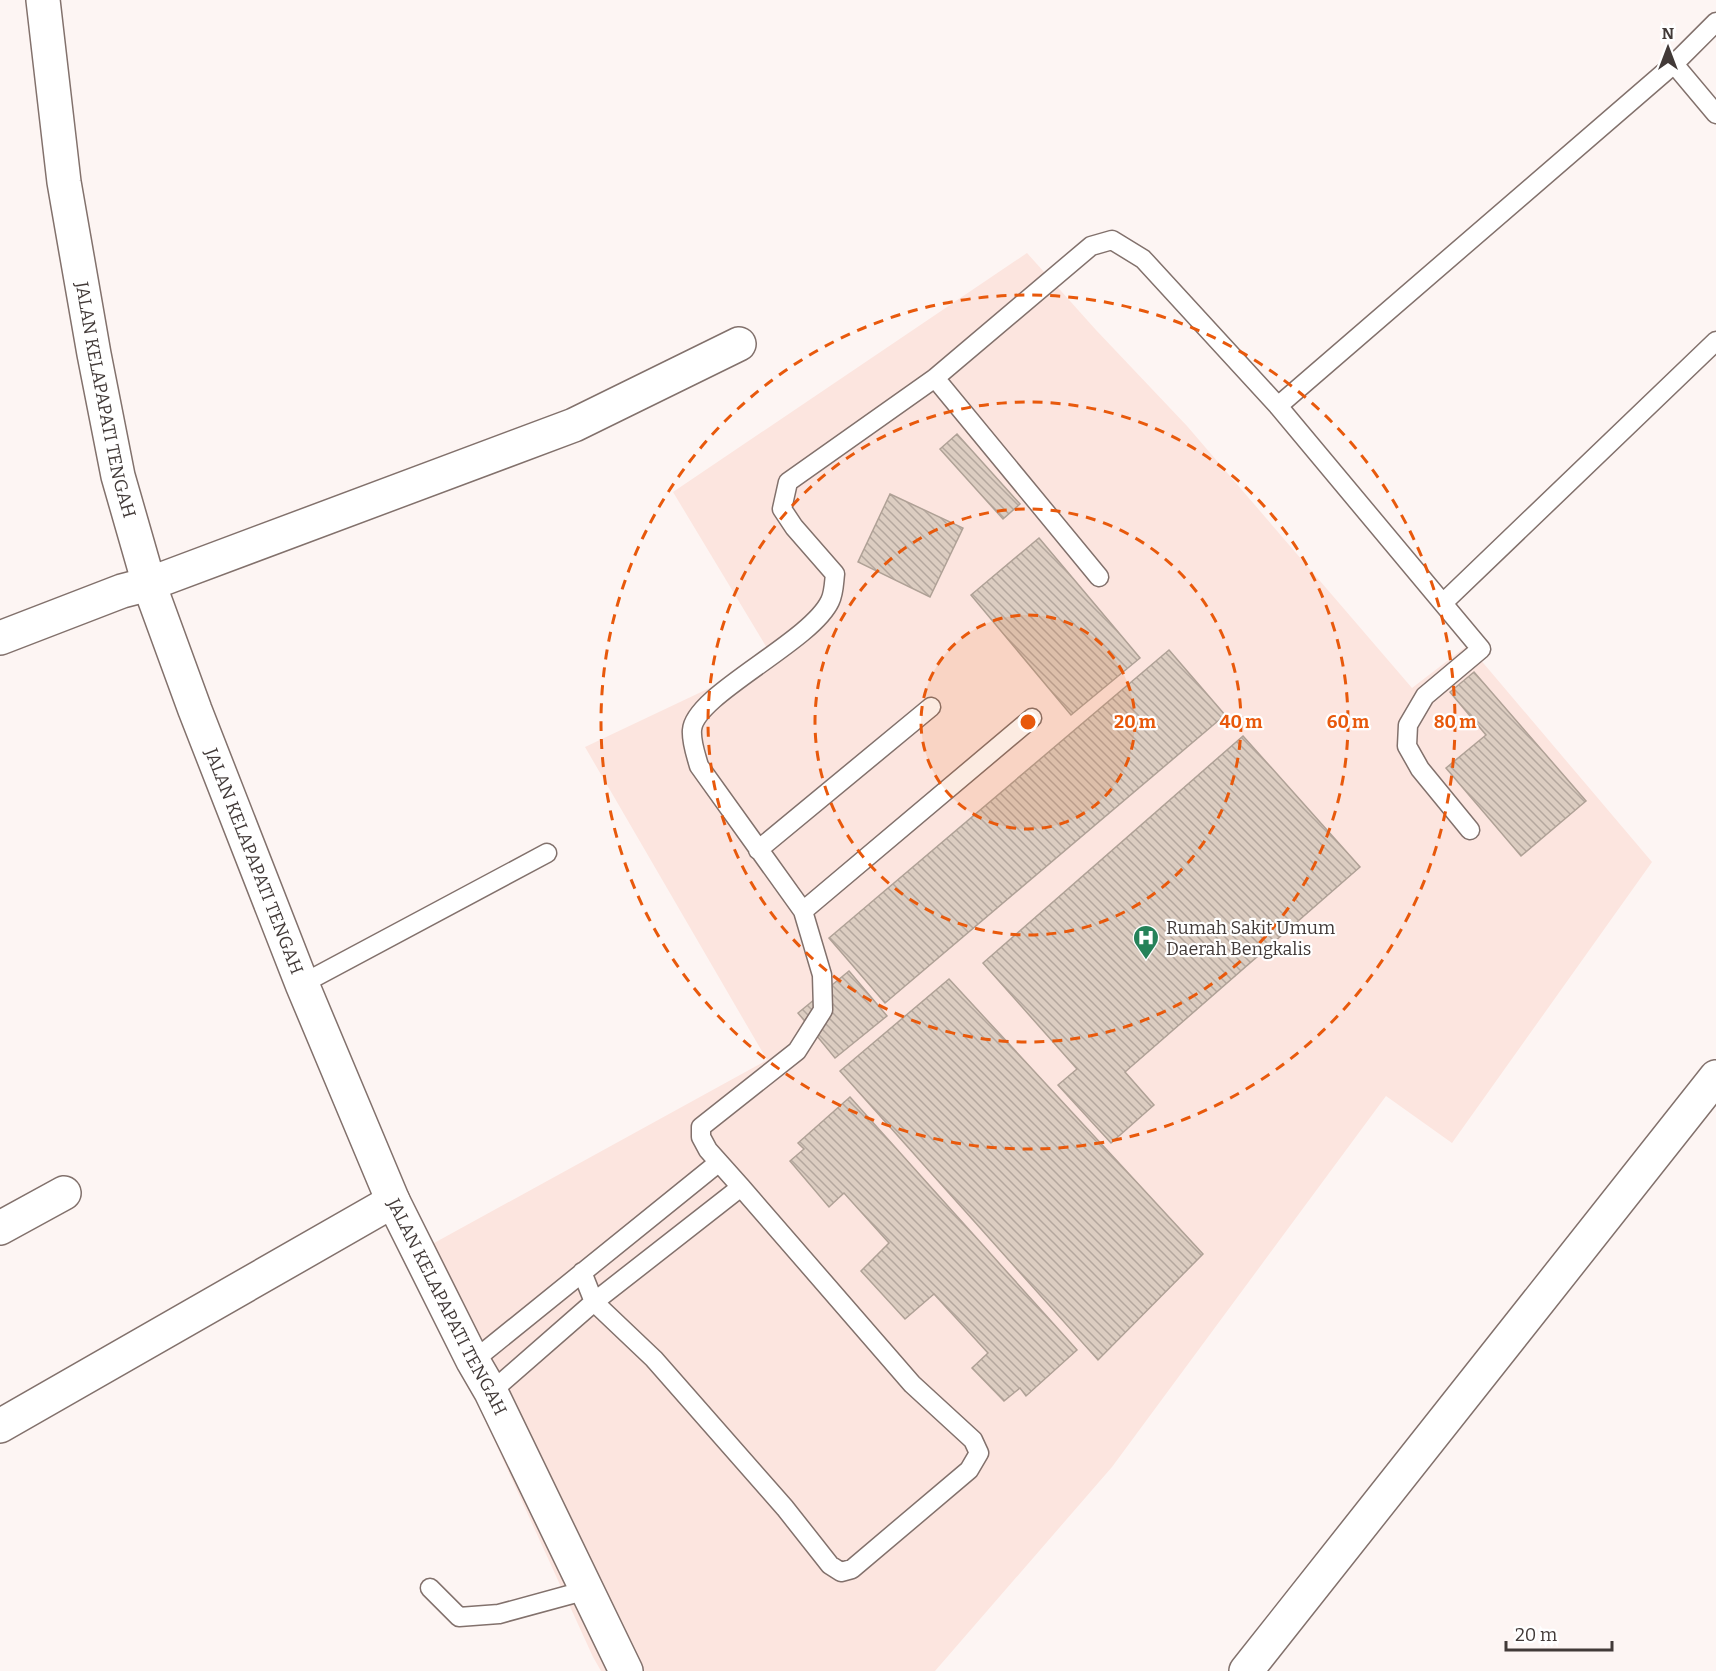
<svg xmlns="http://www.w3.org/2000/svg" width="1716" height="1671" font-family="Bitter,serif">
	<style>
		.built { fill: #fce5df }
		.building { fill: url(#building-back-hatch); stroke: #afa196; stroke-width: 1.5 }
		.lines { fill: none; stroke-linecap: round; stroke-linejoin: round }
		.lane-casing { stroke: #82716c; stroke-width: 21 }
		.street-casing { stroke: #82716c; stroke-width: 36 }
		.lane { stroke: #fff; stroke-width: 18 }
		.street { stroke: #fff; stroke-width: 33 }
		.ring { fill: none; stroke: #e8590c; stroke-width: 3; stroke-dasharray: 10 8 }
		.labels { text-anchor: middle; stroke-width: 4.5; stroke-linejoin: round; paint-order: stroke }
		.street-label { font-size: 18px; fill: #423a38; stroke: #fff }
		.poi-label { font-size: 18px; fill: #423a38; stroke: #fff; text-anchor: start }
		.centre { fill: #e8590c; stroke: #fff; stroke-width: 3 }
		.ring-label { font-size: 18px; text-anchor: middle; font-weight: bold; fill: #e8590c; stroke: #fff; stroke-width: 4.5; stroke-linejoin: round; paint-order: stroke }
	</style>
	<defs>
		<pattern id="building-back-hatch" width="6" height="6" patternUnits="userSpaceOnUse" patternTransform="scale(1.5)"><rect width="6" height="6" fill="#dccdc1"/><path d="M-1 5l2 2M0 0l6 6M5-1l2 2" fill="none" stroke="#b4a79e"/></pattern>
	</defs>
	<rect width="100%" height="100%" fill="#fdf5f3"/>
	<path class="built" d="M1027 253 1096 330 1187 426 1412 688 1468 645 1652 862 1452 1143 1386 1096 1112 1467 935 1671H601L593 1657 473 1394 405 1259 767 1060 585 747 773 658 673 492Z"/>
	<path class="building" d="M957 434 1020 504 1003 519 940 449Z
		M890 494 963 528 930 597 858 562Z
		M1039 538 1140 658 1071 715 971 595Z
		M1169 650 1225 715 885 1003 829 938Z
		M1474 672 1586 801 1521 856 1446 768 1486 735 1450 692Z
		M1243 736 1360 867 1125 1072 1154 1105 1111 1143 1058 1085 1077 1069 983 963Z
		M849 971 887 1016 835 1058 798 1013Z
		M949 979 1203 1254 1098 1360 840 1071Z
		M850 1097 1077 1350 1026 1396 1020 1388 1004 1401 972 1368 988 1353 934 1294 905 1319 861 1271 889 1243 844 1193 829 1207 790 1161 804 1149 798 1143Z"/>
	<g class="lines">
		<defs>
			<path id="lane" d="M1674 64 1716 114
				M935 378 1099 577
				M1278 406 1674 64 1716 22
				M1443 603 1716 341
				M758 850 931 707
				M803 911 1032 718
				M302 984 547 853
				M582 1272 594 1302 654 1359 785 1508 830 1565 841 1572 852 1569 969 1470 979 1453 973 1440 912 1384 741 1187 708 1150 701 1137V1127L797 1051 823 1010 822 975 803 911 699 766C696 755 691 742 692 730 694 695 811 642 830 601 834 593 834 582 835 574L794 527 782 509 788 482 935 378 1091 246 1112 240 1143 259 1278 406 1481 649 1425 696 1408 725 1407 746 1420 769 1470 830
				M473 1361 718 1163
				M491 1392 594 1302 741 1187
				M430 1588 459 1617 499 1614 587 1590"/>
			<g id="street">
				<path id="s1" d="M43 0 64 182 94 354 118 476 149 584 195 710 302 984 393 1201 473 1361 491 1392 626 1671"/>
				<path d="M0 638 122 591 149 584 574 425 739 344"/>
				<path d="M0 1228 64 1193"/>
				<path d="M0 1426 393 1201"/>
				<path d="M1246 1671 1716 1077"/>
			</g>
		</defs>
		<use href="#lane" class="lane-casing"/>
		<use href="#street" class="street-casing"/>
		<use href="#lane" class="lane"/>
		<use href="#street" class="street"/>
	</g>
	<circle cx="1028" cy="722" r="107" fill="#e8590c" fill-opacity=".12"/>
	<g class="ring">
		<circle cx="1028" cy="722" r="107"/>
		<circle cx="1028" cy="722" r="213"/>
		<circle cx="1028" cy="722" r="320"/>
		<circle cx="1028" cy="722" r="427"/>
	</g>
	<defs>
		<symbol id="hospital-pin" viewBox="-11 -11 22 30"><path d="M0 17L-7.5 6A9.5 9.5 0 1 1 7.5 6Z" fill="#258259" stroke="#fff"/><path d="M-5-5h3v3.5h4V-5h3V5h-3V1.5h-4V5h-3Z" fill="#fff"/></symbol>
	</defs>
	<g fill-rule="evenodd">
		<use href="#hospital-pin" x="1131" y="923" width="30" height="40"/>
	</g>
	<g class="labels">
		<g class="street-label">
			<text dy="6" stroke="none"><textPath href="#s1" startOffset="405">JALAN KELAPAPATI TENGAH</textPath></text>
			<text dy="6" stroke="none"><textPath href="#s1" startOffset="891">JALAN KELAPAPATI TENGAH</textPath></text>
			<text dy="6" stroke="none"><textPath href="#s1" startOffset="1377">JALAN KELAPAPATI TENGAH</textPath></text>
		</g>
		<g class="poi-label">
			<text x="1166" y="934">Rumah Sakit Umum<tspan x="1166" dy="21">Daerah Bengkalis</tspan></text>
		</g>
	</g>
	<circle cx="1028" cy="722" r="9" class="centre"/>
	<g class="ring-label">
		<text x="1135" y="728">20 m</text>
		<text x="1241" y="728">40 m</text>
		<text x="1348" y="728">60 m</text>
		<text x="1455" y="728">80 m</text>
	</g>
	<g transform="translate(1668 48)" stroke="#ffffff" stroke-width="4.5" paint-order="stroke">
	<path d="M0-4.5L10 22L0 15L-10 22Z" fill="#423a38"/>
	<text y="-9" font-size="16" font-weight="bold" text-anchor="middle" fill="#423a38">N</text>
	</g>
	<path d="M1506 1641v9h106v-9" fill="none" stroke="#423a38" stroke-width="3"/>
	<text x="1515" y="1641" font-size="18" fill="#423a38" stroke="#ffffff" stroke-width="4.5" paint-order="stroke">20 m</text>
</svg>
